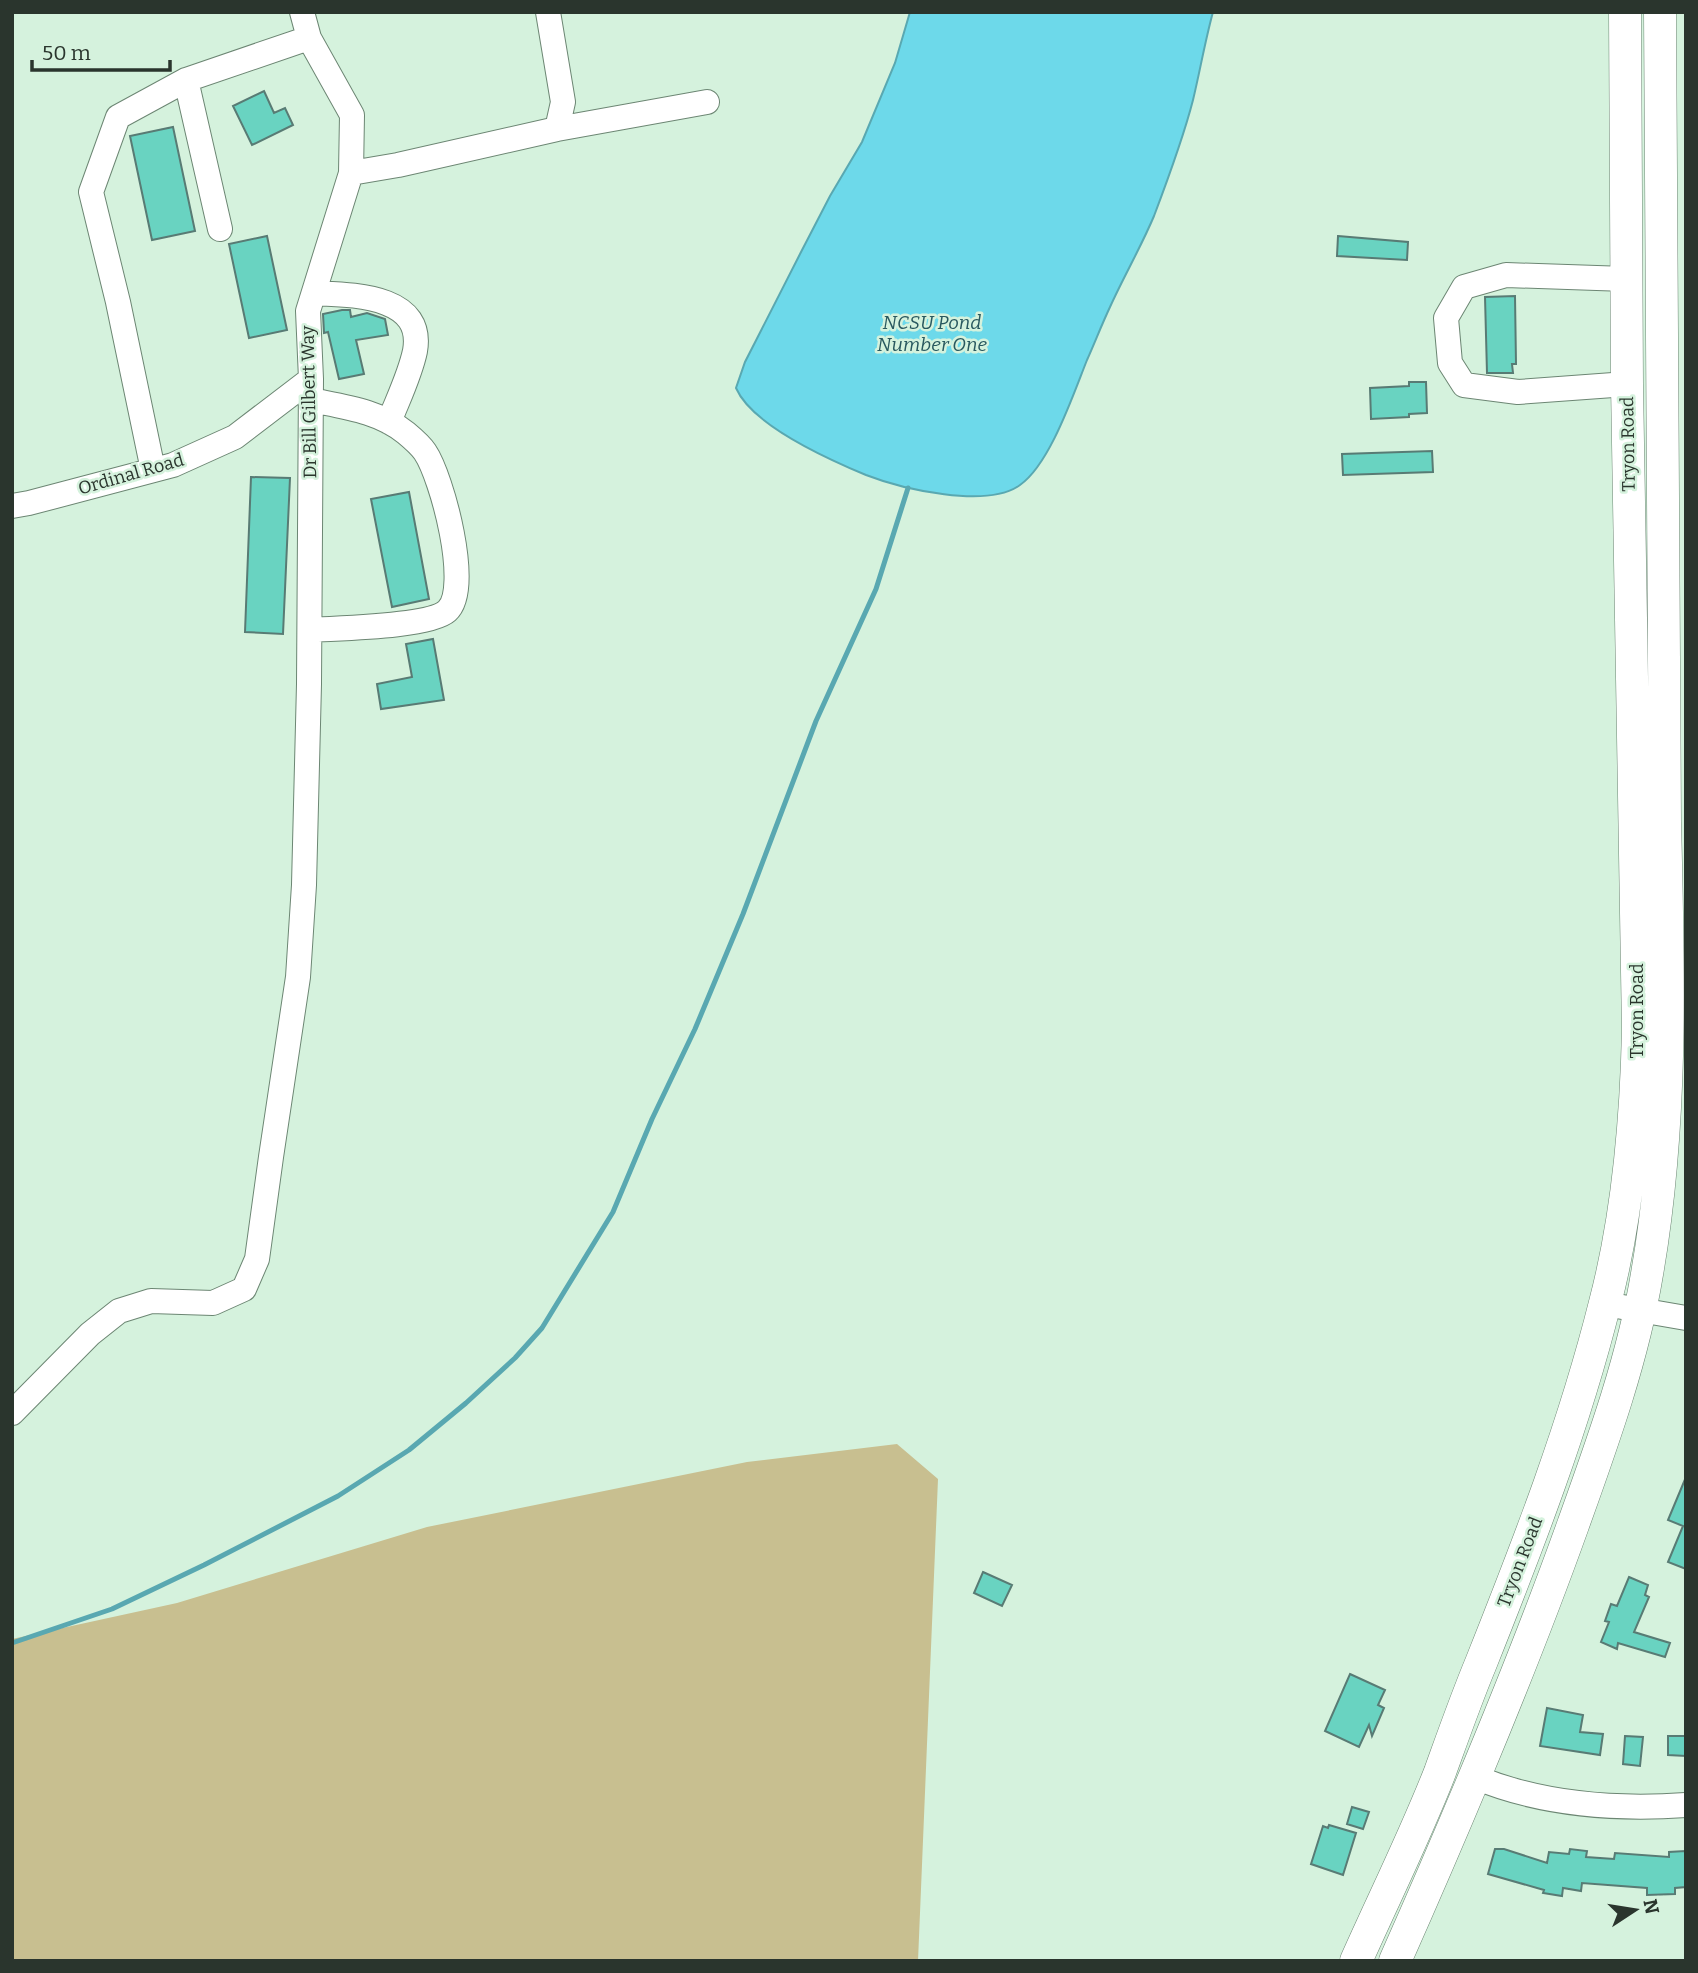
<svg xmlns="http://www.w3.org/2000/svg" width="1698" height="1973" font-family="Bitter,serif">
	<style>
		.green { fill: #c8bf90 }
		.water { fill: #6dd9ea; stroke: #59a8b1; stroke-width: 2 }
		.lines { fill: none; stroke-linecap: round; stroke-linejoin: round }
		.stream { stroke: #59a8b1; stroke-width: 5 }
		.building { fill: #69d3c1; stroke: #587b74; stroke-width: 2 }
		.minor-casing { stroke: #6c8673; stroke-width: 26 }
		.major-casing { stroke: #6c8673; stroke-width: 33 }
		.minor { stroke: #fff; stroke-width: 24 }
		.major { stroke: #fff; stroke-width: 32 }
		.labels { text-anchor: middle; stroke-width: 5; stroke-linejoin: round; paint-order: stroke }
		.street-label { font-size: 18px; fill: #2a352d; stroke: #d5f2dd }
		.water-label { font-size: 19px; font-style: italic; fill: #28585f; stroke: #d5f2dd }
	</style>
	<rect width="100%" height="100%" fill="#d5f2dd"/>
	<path class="green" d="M897 1444 938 1479 918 1961H12V1639L177 1603 427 1527 747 1462Z"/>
	<path class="water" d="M910 12H1213C1205 41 1200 71 1193 100 1183 139 1168 179 1154 216 1141 247 1124 276 1110 307 1102 324 1095 342 1087 360 1073 395 1050 464 1020 485 987 509 902 489 866 475 830 460 752 425 736 388L745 362 800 254 830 196 862 142 895 63Z"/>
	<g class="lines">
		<path class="stream" d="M12 1643 112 1609 204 1565 338 1496 409 1450 466 1403 515 1358 542 1328 613 1212 652 1119 695 1029 743 914 816 721 876 589 908 488"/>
	</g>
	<path class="building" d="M264 91 274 113 285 108 293 125 252 145 233 106Z
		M173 127 195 231 152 240 130 136Z
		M267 236 287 330 249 338 229 244Z
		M1338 236 1408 242 1407 260 1337 256Z
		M1515 296 1516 364H1512L1513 373H1487L1485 297Z
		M342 310H350L351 317 367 313 385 319 388 335 356 340 364 374 339 379 328 332 324 333 323 314Z
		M1409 382H1426L1427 413 1409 414V417L1371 419 1370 388 1409 386Z
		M1432 451 1433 472 1343 475 1342 454Z
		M251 477 290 478 283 634 245 632Z
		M409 492 429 599 392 607 371 499Z
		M433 639 444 700 381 709 377 684 412 677 406 644Z
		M1686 1477V1569L1668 1562 1683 1526 1668 1520Z
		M983 1572 1012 1585 1002 1606 974 1593Z
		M1629 1577 1648 1585 1645 1595 1649 1597 1634 1632 1670 1643 1665 1657 1618 1643 1617 1649 1601 1642 1609 1622 1605 1621 1611 1604 1617 1606Z
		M1350 1674 1385 1690 1378 1705 1384 1708 1372 1736 1369 1725 1359 1747 1325 1731Z
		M1547 1708 1583 1715 1580 1732 1603 1734 1600 1755 1540 1746Z
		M1625 1736 1643 1737 1640 1766 1623 1764Z
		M1668 1736H1686V1756L1668 1755Z
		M1352 1807 1369 1812 1363 1829 1347 1824Z
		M1329 1825 1356 1833 1343 1875 1311 1864 1323 1826 1328 1828Z
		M1495 1849H1504L1547 1863 1549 1852 1569 1854 1570 1849 1587 1851 1586 1857 1614 1859 1615 1853 1669 1857V1852L1685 1851 1686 1887 1675 1888V1894L1647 1895V1888L1582 1883 1581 1891 1563 1888 1562 1896 1543 1893 1544 1890 1488 1874Z"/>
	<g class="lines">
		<defs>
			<path id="minor" d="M548 12 563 102 557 129
				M186 80 220 229
				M351 173 398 165 557 129 707 102
				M1626 279 1506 275 1464 287 1446 318 1450 363 1464 385 1518 392 1627 384
				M314 293C350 295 425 294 415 351 410 375 398 399 389 422
				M153 470 118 302 91 192 118 117 186 80 309 38
				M12 506 29 503 173 465 235 437 311 379
				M310 630C337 628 429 627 447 611 472 589 442 477 425 452 421 446 412 438 406 433 379 411 345 407 311 400
				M1605 1304 1686 1318
				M12 1413 90 1334 119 1311 151 1301 213 1303 244 1289 257 1259 271 1157 298 977 304 885 309 684 311 379 308 311 351 173 352 115 309 38 302 12
				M1475 1777C1542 1805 1614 1810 1686 1805"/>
			<path id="major" d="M1356 1961C1384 1898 1415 1836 1440 1772 1453 1736 1466 1699 1481 1663 1528 1545 1574 1427 1605 1303 1628 1215 1636 1122 1638 1030L1627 384 1625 12
				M1395 1961C1459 1817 1520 1673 1573 1525 1602 1444 1633 1359 1647 1274 1673 1125 1669 972 1665 822L1660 12"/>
		</defs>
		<use href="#minor" class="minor-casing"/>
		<use href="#major" class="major-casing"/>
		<use href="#minor" class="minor"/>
		<use href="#major" class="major"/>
	</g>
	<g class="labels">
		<g class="street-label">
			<text transform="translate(309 402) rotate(-91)" y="6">Dr Bill Gilbert Way</text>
			<text transform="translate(1628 444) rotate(-91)" y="6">Tryon Road</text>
			<text transform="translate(131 474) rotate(-16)" y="6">Ordinal Road</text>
			<text transform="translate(1637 1011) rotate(-90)" y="6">Tryon Road</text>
			<text transform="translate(1520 1562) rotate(-69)" y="6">Tryon Road</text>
		</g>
		<g class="water-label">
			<text x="932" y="329">NCSU Pond<tspan x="932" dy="22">Number One</tspan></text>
		</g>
	</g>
	<rect width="1698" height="1973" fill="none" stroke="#2a352d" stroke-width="28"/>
	<g transform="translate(1635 1910) rotate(78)" stroke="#d5f2dd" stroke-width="5" paint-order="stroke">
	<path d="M0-5L12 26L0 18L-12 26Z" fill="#2a352d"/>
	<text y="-10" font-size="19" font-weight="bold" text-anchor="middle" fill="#2a352d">N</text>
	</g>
	<path d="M32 60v10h138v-10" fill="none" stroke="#2a352d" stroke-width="3.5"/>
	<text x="42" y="60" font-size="21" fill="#2a352d" stroke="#d5f2dd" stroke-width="5" paint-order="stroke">50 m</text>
</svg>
